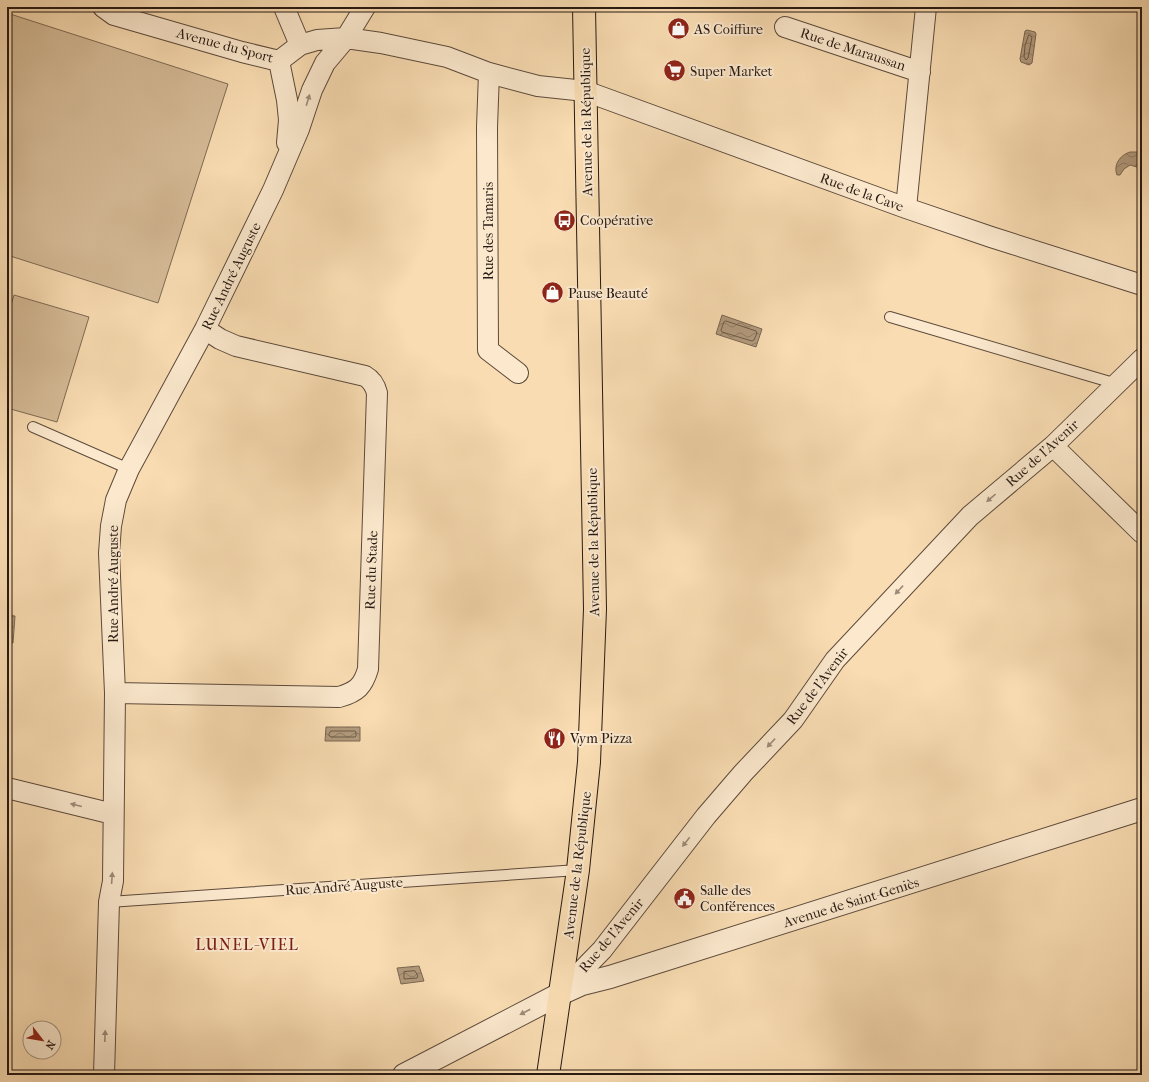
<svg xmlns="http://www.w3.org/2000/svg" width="1149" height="1082" font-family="'IM FELL French Canon',serif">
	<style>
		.green { fill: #d5bb97; stroke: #7e6a55 }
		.water { fill: url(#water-waves); stroke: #7a6652 }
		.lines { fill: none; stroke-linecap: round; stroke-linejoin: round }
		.shore { stroke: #6c5a48; stroke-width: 1 }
		.service-casing { stroke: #5c4a3b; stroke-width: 12 }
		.minor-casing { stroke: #5c4a3b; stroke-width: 22 }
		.tertiary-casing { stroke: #5c4a3b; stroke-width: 24 }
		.primary-casing { stroke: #271913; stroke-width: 24 }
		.service { stroke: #fbe8cd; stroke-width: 10 }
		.minor { stroke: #fbe8cd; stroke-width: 20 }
		.tertiary { stroke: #fbe8cd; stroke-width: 22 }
		.primary { stroke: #f9dcb2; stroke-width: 22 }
		.oneway { fill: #9c8b79 }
		.labels { text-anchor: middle; stroke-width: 4; stroke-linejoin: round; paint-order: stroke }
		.poi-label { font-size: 14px; fill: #271913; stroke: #fbe8cd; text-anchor: start }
		.street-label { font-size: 14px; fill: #271913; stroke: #fbe8cd }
		.quarter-label { font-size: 16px; letter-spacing: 1px; fill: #7a1f14; stroke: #fbe8cd }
	</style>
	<defs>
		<pattern id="water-waves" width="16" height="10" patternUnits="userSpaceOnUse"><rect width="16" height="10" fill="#b29a7c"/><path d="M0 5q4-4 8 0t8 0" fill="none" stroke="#917d64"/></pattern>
	</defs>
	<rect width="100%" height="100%" fill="#f9dcb2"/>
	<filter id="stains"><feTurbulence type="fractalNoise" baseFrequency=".005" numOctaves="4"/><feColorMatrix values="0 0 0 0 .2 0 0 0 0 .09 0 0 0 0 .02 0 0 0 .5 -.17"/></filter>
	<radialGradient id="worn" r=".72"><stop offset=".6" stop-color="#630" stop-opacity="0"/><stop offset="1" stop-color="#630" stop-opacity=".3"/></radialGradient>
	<path class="green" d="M7 13 228 84 158 303 7 255Z
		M14 295 89 317 57 422 7 408V318Z"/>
	<path class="water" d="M1027 30 1035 32 1036 34 1032 63 1029 65 1021 62 1020 59 1025 31Z
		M1130 152H1138L1142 154V166L1137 167 1130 165 1124 169 1120 175H1117C1113 165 1120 155 1130 152Z
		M722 315 762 329 756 347 716 334Z
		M7 615 15 616 13 643H7Z
		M326 727H360V741H325Z
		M419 966 424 981 401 984 397 968Z"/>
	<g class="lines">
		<path class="shore" d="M1029 35 1032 37 1028 58 1026 60 1024 57 1025 46Z
			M726 321 756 331 757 333 754 340 752 341 722 332 721 330 724 322Z
			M331 731H355L356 732V736L355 737H331L329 735Z
			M415 971 418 976 417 978 404 979V972Z"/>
		<defs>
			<path id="service" d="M890 317 1117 384
				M33 427 129 469
				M109 902 578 870"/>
			<path id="minor" d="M103 7 114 15 242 52 279 61 300 45 317 40 346 38 381 43 447 57 489 73 538 86 585 91 906 208 991 237 1142 285
				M284 7 300 45
				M785 27 920 72
				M279 61 287 100 289 120 287 143
				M489 73 487 127 488 350 518 373
				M906 208 926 7
				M1053 446 1142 533
				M115 693 339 697C357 692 363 686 368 669L377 393C375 385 372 380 365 376L236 346 220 339 205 329
				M7 788 113 814
				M561 992 602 950 706 816 743 773 793 720 835 660 970 516 1053 446 1142 359
				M104 1075 109 902 113 881 115 693 109 553 111 526 116 500 129 469 205 329 273 190 299 129 312 90 325 63 346 38 365 7"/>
			<path id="tertiary" d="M404 1075 560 994 582 984 610 977 1142 809"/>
			<path id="primary" d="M548 1075 578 870 589 762 595 609 584 7"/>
		</defs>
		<use href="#service" class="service-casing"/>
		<use href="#minor" class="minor-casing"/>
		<use href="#tertiary" class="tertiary-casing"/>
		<use href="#primary" class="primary-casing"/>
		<use href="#service" class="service"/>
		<use href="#minor" class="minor"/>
		<use href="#tertiary" class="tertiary"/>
		<use href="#primary" class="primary"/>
	</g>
	<defs><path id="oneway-solid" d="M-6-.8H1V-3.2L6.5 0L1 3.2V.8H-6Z"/></defs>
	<g class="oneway">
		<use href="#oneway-solid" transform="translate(308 100) rotate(-73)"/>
		<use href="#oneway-solid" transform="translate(991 498) rotate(140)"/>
		<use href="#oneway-solid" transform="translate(899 590) rotate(133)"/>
		<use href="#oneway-solid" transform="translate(771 743) rotate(133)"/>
		<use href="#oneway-solid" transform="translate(76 805) rotate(-166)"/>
		<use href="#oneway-solid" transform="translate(686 842) rotate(128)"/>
		<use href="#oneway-solid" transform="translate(112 878) rotate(-86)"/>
		<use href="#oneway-solid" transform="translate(525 1012) rotate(152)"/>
		<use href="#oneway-solid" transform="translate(105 1036) rotate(-88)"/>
	</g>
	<defs>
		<symbol id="shop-disc" viewBox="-11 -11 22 22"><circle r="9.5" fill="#8f2418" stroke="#fbe8cd"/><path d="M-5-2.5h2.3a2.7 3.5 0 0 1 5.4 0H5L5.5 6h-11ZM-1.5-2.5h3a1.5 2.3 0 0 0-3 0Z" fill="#fff"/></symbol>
		<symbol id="supermarket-disc" viewBox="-11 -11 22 22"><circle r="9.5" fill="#8f2418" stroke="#fbe8cd"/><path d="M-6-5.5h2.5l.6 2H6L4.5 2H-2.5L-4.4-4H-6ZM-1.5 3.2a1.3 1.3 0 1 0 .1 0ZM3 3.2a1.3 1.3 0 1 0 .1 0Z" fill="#fff"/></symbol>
		<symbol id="bus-disc" viewBox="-11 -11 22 22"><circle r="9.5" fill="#8f2418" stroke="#fbe8cd"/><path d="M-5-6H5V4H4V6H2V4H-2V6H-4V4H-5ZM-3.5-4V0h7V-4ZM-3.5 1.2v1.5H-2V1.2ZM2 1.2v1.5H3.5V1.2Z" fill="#fff"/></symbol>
		<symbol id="restaurant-disc" viewBox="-11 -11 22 22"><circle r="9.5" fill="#8f2418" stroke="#fbe8cd"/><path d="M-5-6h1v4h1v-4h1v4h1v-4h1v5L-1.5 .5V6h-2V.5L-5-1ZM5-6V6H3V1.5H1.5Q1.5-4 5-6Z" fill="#fff"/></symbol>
		<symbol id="civic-disc" viewBox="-11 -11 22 22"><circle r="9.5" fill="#8f2418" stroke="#fbe8cd"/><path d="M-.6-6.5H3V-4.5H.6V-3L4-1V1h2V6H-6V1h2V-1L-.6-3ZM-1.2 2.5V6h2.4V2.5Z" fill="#fff"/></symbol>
	</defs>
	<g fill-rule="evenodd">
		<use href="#shop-disc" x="666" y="16" width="25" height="25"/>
		<use href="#supermarket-disc" x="662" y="58" width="25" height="25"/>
		<use href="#bus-disc" x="552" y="208" width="25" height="25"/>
		<use href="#shop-disc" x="540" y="280" width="25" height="25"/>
		<use href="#restaurant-disc" x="542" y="726" width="25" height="25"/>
		<use href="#civic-disc" x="672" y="886" width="25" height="25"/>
	</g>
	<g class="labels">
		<g class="poi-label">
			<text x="694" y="34">AS Coiffure</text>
			<text x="690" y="76">Super Market</text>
			<text x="580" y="225">Coopérative</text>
			<text x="568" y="298">Pause Beauté</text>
			<text x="570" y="743">Vym Pizza</text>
			<text x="700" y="895">Salle des<tspan x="700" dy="16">Conférences</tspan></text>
		</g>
		<g class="street-label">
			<text transform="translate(225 45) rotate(15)" y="5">Avenue du Sport</text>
			<text transform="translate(853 49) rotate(18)" y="5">Rue de Maraussan</text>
			<text transform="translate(586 122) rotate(-91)" y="5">Avenue de la République</text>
			<text transform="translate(862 192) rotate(20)" y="5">Rue de la Cave</text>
			<text transform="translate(488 231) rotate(-90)" y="5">Rue des Tamaris</text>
			<text transform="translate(231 276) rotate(-64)" y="5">Rue André Auguste</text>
			<text transform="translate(1042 453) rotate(-42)" y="5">Rue de l'Avenir</text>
			<text transform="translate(593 542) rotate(-91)" y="5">Avenue de la République</text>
			<text transform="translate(371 570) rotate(-88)" y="5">Rue du Stade</text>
			<text transform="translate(113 584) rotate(-90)" y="5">Rue André Auguste</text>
			<text transform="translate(817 686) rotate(-53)" y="5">Rue de l'Avenir</text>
			<text transform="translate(577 865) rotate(-83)" y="5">Avenue de la République</text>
			<text transform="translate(344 886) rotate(-4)" y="5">Rue André Auguste</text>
			<text transform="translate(851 902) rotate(-17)" y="5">Avenue de Saint-Geniès</text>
			<text transform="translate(611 935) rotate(-50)" y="5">Rue de l'Avenir</text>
		</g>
		<g class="quarter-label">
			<text x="247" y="950">LUNEL-VIEL</text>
		</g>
	</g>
	<rect width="1149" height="1082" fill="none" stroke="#f9dcb2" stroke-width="24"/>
	<rect x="8" y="8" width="1133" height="1066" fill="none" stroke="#271913" stroke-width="2"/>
	<rect x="12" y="12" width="1125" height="1058" fill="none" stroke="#271913"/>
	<g transform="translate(42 1040) rotate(121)"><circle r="19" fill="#fbe8cd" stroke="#a69583"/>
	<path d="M0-3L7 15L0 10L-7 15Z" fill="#8f2418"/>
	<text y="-6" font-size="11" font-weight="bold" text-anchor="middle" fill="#271913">N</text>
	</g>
	<rect width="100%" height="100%" filter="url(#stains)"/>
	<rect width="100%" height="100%" fill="url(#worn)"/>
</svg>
